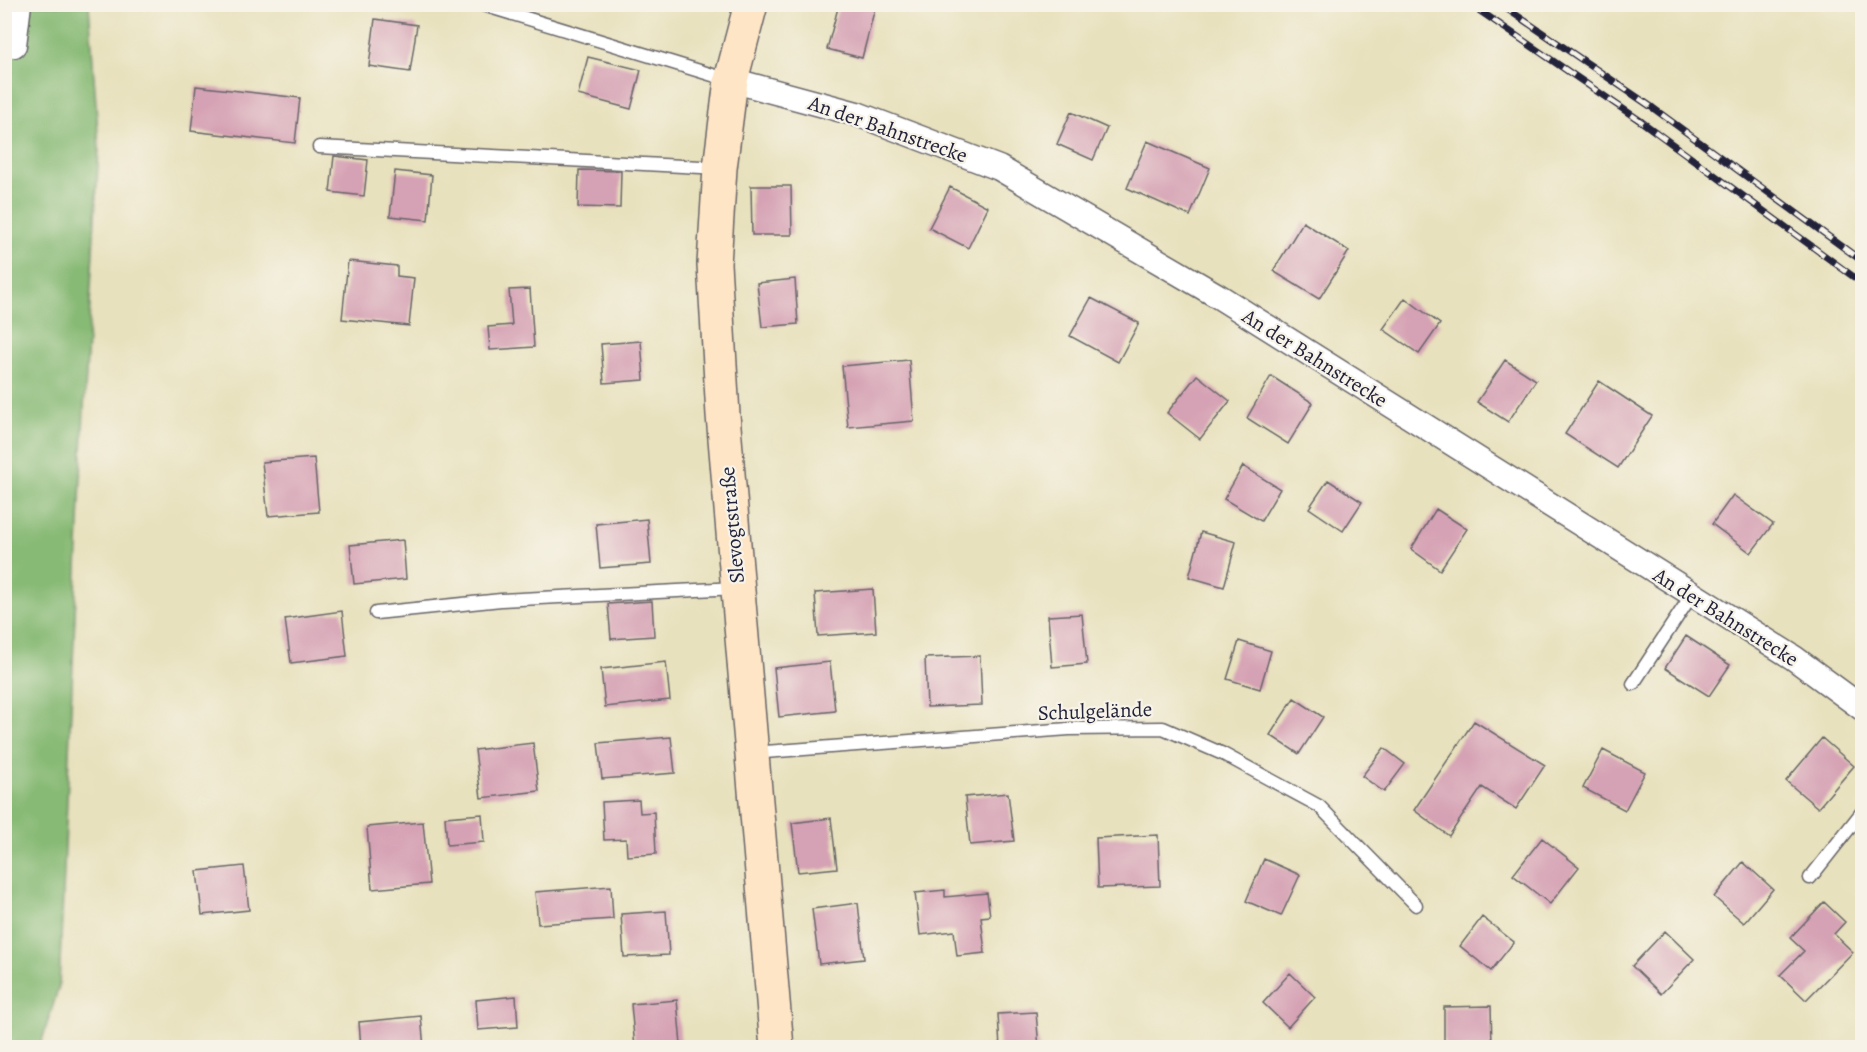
<svg xmlns="http://www.w3.org/2000/svg" width="1867" height="1052" font-family="Alegreya,serif">
	<style>
		.forest { fill: #87ba75; stroke: #546e58; stroke-width: 1.5 }
		.building { fill: #d5a1b4 }
		.lines { fill: none; stroke-linecap: round; stroke-linejoin: round }
		.lane-casing { stroke: #676568; stroke-width: 15 }
		.street-casing { stroke: #676568; stroke-width: 27 }
		.secondary-casing { stroke: #676568; stroke-width: 36 }
		.path { stroke: #676568; stroke-width: 4; stroke-dasharray: 1.5 4.5; stroke-linecap: butt }
		.lane { stroke: #fff; stroke-width: 12 }
		.street { stroke: #fff; stroke-width: 24 }
		.secondary { stroke: #fee5c5; stroke-width: 33 }
		.rail-casing { stroke: #22223b; stroke-width: 7 }
		.rail { stroke: #f7f3e8; stroke-width: 4.5; stroke-dasharray: 14; stroke-linecap: butt }
		.labels { text-anchor: middle; stroke-width: 4.5; stroke-linejoin: round; paint-order: stroke }
		.street-label { font-size: 21px; fill: #22223b; stroke: #f7f3e8 }
	</style>
	<rect width="100%" height="100%" fill="#f7f3e8"/>
	<filter id="ink" filterUnits="userSpaceOnUse"><feTurbulence type="fractalNoise" baseFrequency=".0167" numOctaves="2"/><feDisplacementMap in="SourceGraphic" scale="12" xChannelSelector="R" yChannelSelector="G"/><feConvolveMatrix kernelMatrix="1 2 1 2 8 2 1 2 1" color-interpolation-filters="sRGB"/></filter>
	<filter id="wash" filterUnits="userSpaceOnUse"><feTurbulence type="fractalNoise" baseFrequency=".008" numOctaves="4" result="noise"/><feDisplacementMap in="SourceGraphic" scale="24" xChannelSelector="R" yChannelSelector="G"/><feGaussianBlur stdDeviation="1.35" result="paint"/><feColorMatrix in="noise" values="0 0 0 0 0 0 0 0 0 0 0 0 0 0 0 0 0 1.4 0 .05"/><feComposite in="paint" operator="in"/></filter>
	<g filter="url(#wash)">
		<rect width="100%" height="100%" fill="#e8e1bd"/>
		<path class="forest" d="M5 5H89L99 148 84 408 59 986 40 1047 5 1048Z"/>
		<g id="blocks">
			<path class="building" d="M839 4H876L862 58 827 49Z
				M375 19 417 25 410 72 369 66Z
				M588 57 641 70 631 109 578 95Z
				M196 86 300 98 295 143 191 131Z
				M1071 112 1107 128 1093 160 1057 144Z
				M1147 141 1210 168 1190 216 1127 188Z
				M334 156 368 160 364 196 330 192Z
				M579 170 621 171 620 208 578 207Z
				M395 171 432 175 428 220 390 216Z
				M751 186H791L792 235H752Z
				M950 187 988 207 968 248 929 228Z
				M1303 222 1349 251 1319 299 1273 271Z
				M348 261 397 266V276L414 278 409 326 342 319Z
				M795 279 798 324 762 327 757 283Z
				M530 289 534 347 490 350 488 327 512 325 509 290Z
				M1091 298 1139 323 1118 362 1070 336Z
				M1405 298 1440 324 1419 354 1383 329Z
				M641 341 644 380 604 383 601 344Z
				M909 360 914 421 848 427 842 366Z
				M1505 360 1536 380 1508 422 1477 402Z
				M1197 375 1230 401 1200 439 1167 413Z
				M1271 376 1313 403 1288 444 1247 418Z
				M1599 381 1652 416 1618 468 1565 434Z
				M314 458 319 512 268 516 262 462Z
				M1243 466 1280 489 1261 521 1224 499Z
				M1328 480 1362 502 1343 531 1309 508Z
				M1733 495 1773 524 1751 553 1712 524Z
				M1436 509 1467 529 1440 570 1411 549Z
				M647 519 651 564 600 568 596 524Z
				M1201 532 1236 542 1224 587 1189 577Z
				M403 540 406 579 354 584 350 545Z
				M873 589 876 632 818 636 815 593Z
				M652 601 654 636 611 639 608 604Z
				M342 611 347 656 291 663 285 619Z
				M1082 614 1087 664 1052 667 1048 616Z
				M1686 636 1730 665 1709 696 1665 668Z
				M1239 641 1271 651 1260 689 1227 679Z
				M980 656 982 705 927 707 925 658Z
				M666 662 670 700 605 707 601 669Z
				M830 662 835 711 779 717 774 668Z
				M1294 698 1323 717 1299 754 1270 735Z
				M1474 721 1545 765 1516 809 1482 787 1449 836 1414 810Z
				M671 737 675 773 602 779 598 743Z
				M1822 738 1854 766 1818 808 1786 781Z
				M533 743 539 791 481 798 475 750Z
				M1384 748 1405 764 1384 792 1362 776Z
				M1603 750 1645 772 1625 810 1583 788Z
				M1008 793 1014 841 970 845 965 797Z
				M639 800 640 813 654 812 656 854 627 856 626 839 604 840 602 802Z
				M482 814 484 842 447 845 445 817Z
				M831 818 837 868 798 872 792 823Z
				M423 822 429 884 372 889 367 827Z
				M1158 835 1160 886 1098 888 1096 838Z
				M1542 838 1579 867 1550 904 1513 875Z
				M1264 859 1300 875 1281 916 1246 901Z
				M1743 862 1773 889 1744 923 1714 897Z
				M244 866 249 910 202 915 197 871Z
				M611 886 613 919 538 924 535 892Z
				M945 890V897L987 893 990 916 981 917 985 953 957 956 954 931 920 935 915 893Z
				M1824 902 1845 922 1834 934 1853 952 1806 1000 1780 975 1804 951 1790 938Z
				M858 903 864 959 819 964 812 909Z
				M666 911 669 955 624 957 621 914Z
				M1482 917 1514 942 1491 971 1460 946Z
				M1665 931 1694 959 1661 994 1632 966Z
				M1290 973 1315 997 1288 1027 1263 1003Z
				M516 996 518 1027 478 1030 476 1000Z
				M677 1000 681 1045 635 1048 631 1004Z
				M1491 1006 1492 1048H1444V1007Z
				M1036 1012 1039 1048H1000L998 1014Z
				M421 1016 424 1048H361L359 1022Z"/>
		</g>
	</g>
	<g filter="url(#ink)">
		<use href="#blocks" fill-opacity="0" stroke="#676568" stroke-width="1.5"/>
		<g class="lines">
			<defs>
				<path id="lane" d="M480 4 729 80
					M319 147 720 168
					M376 613 501 600 736 588
					M1633 684 1691 596
					M752 753 1069 729 1163 728 1223 754 1319 806 1416 905
					M1810 878 1862 812"/>
				<path id="street" d="M4 40 14 45 19 4
					M731 80 857 114 999 168 1218 296 1794 658 1862 708"/>
				<path id="secondary" d="M751 4 731 80 720 168 714 264 723 415 777 1048"/>
			</defs>
			<use href="#lane" class="lane-casing"/>
			<use href="#street" class="street-casing"/>
			<use href="#secondary" class="secondary-casing"/>
			<path class="path" d="M4 90 9 70"/>
			<use href="#lane" class="lane"/>
			<use href="#street" class="street"/>
			<use href="#secondary" class="secondary"/>
			<defs>
				<path id="rail" d="M1470 4 1642 122 1862 283
					M1500 4 1653 108 1862 261"/>
			</defs>
			<use href="#rail" class="rail-casing"/>
			<use href="#rail" class="rail"/>
		</g>
	</g>
	<g class="labels">
		<g class="street-label">
			<text transform="translate(888 129) rotate(19)" y="7">An der Bahnstrecke</text>
			<text transform="translate(1315 358) rotate(32)" y="7">An der Bahnstrecke</text>
			<text transform="translate(732 525) rotate(-95)" y="7">Slevogtstraße</text>
			<text transform="translate(1726 617) rotate(32)" y="7">An der Bahnstrecke</text>
			<text transform="translate(1095 711) rotate(-2)" y="7">Schulgelände</text>
		</g>
	</g>
	<rect width="1867" height="1052" fill="none" stroke="#f7f3e8" stroke-width="24"/>
</svg>
